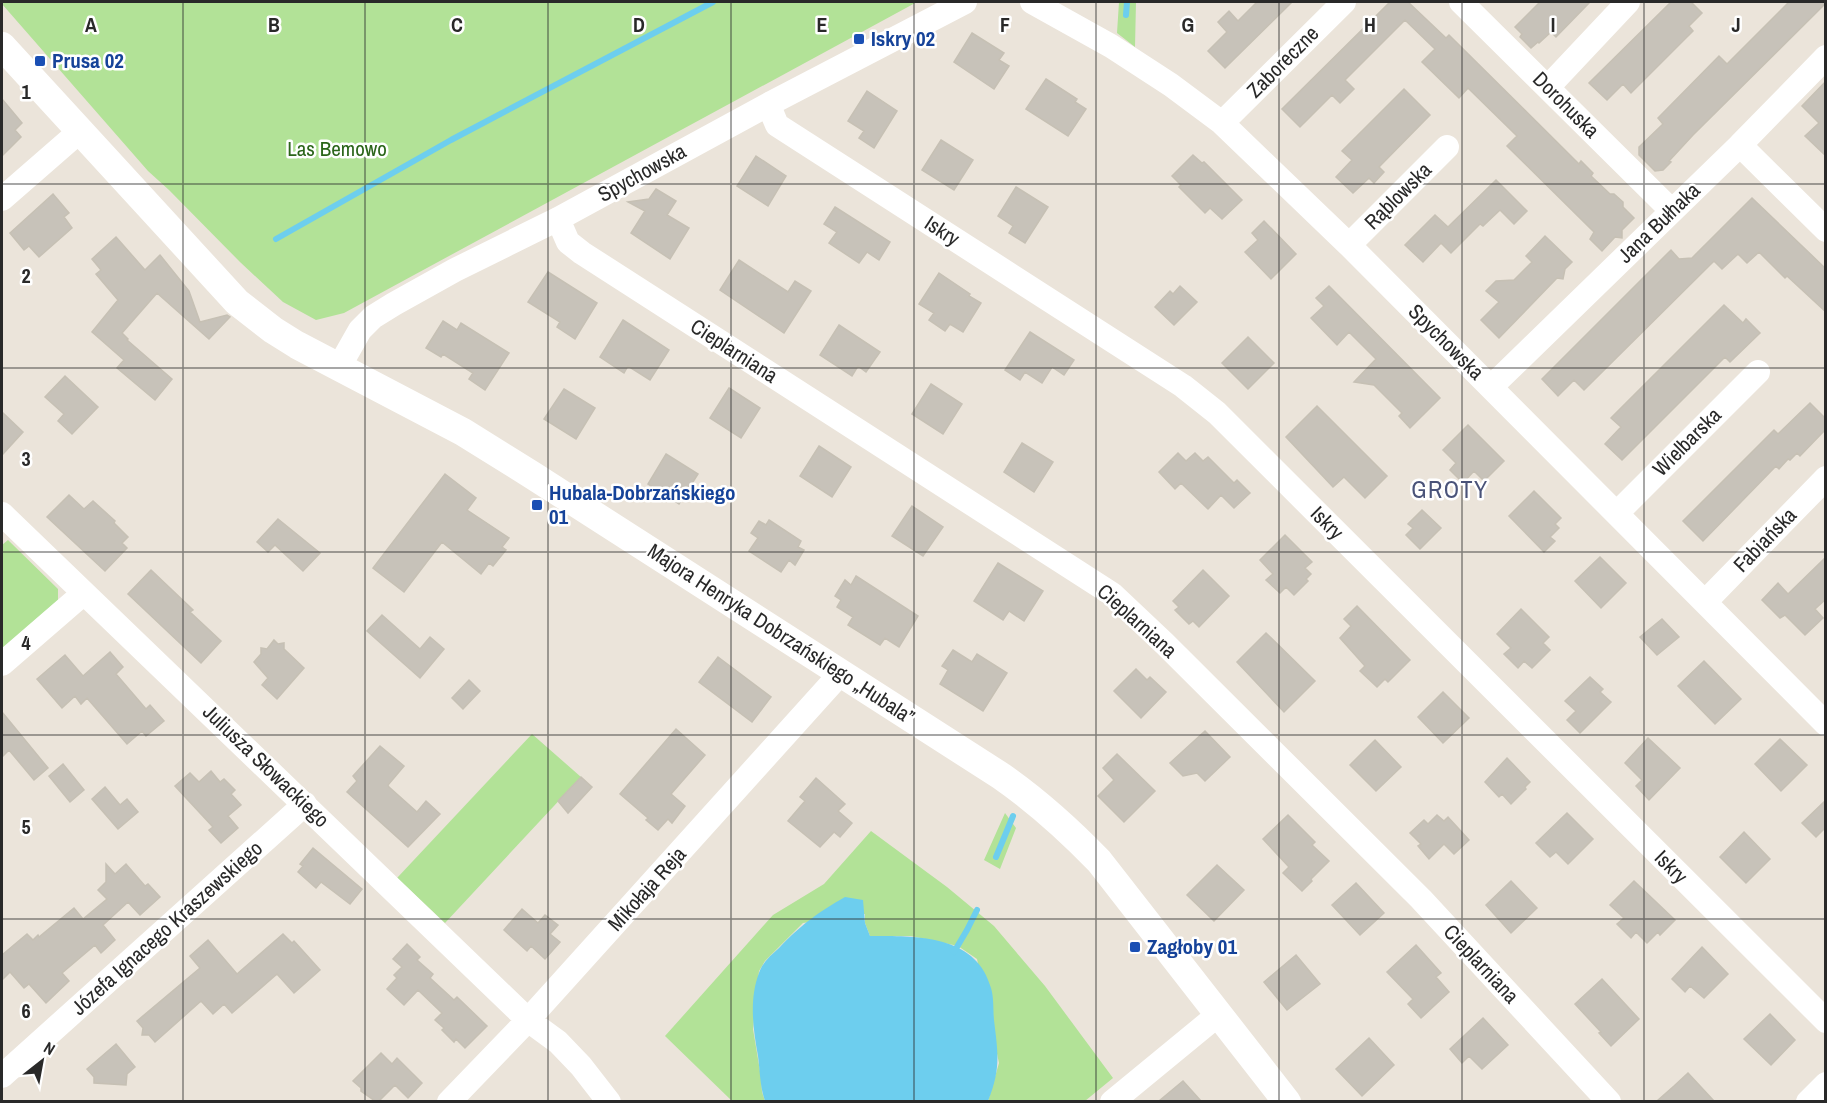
<svg xmlns="http://www.w3.org/2000/svg" width="1827" height="1103" font-family="'Archivo Narrow',sans-serif">
	<style>
		.green { fill: #b2e297 }
		.water { fill: #6dceee }
		.lines { fill: none; stroke-linecap: round; stroke-linejoin: round }
		.stream { stroke: #6dceee; stroke-width: 6 }
		.building { fill: #c7c2b9; stroke: #c6c0b4; stroke-width: 1.5 }
		.minor { stroke: #fff; stroke-width: 24 }
		.tertiary { stroke: #fff; stroke-width: 28 }
		.grid { fill: none; stroke: #292929; stroke-width: 1.5; stroke-opacity: 0.55 }
		.transit-dot { fill: #1a4fb4; stroke: #fff; stroke-width: 2 }
		.labels { text-anchor: middle; stroke-width: 5; stroke-linejoin: round; paint-order: stroke }
		.transit-label { font-size: 21px; font-weight: bold; fill: #164399; stroke: #fff; text-anchor: start }
		.street-label { font-size: 21px; fill: #292929; stroke: #fff }
		.park-label { font-size: 21px; fill: #2b651a; stroke: #fff }
		.quarter-label { font-size: 24px; letter-spacing: 1.5px; fill: #4a5379; stroke: #fff }
		.grid-label { font-size: 20px; text-anchor: middle; font-weight: bold; fill: #292929; stroke: #fff; stroke-width: 5; stroke-linejoin: round; paint-order: stroke }
	</style>
	<rect width="100%" height="100%" fill="#ebe4da"/>
	<path class="green" d="M2 2H917L344 313 316 320 283 302 240 262 169 190 148 171 2 4Z
		M1119 2H1136L1135 47 1117 33Z
		M8 540 58 589V600L2 649V545Z
		M532 734 581 777 445 923 397 878Z
		M1005 813 1016 828 1000 869 984 860Z
		M871 831 947 887 994 926 1045 986 1113 1078 1085 1101H988L999 1063 977 959 958 946 911 936H870L865 923V914L803 923 765 961 759 971 753 1029 761 1077 762 1092 765 1101H732L665 1036 773 915 824 884Z"/>
	<path class="water" d="M845 897 863 900 865 923 870 936C916 936 976 934 991 988 994 998 993 1009 994 1020 998 1053 1001 1069 988 1101H765C760 1087 760 1071 758 1056 753 1029 749 999 759 973 762 963 771 955 779 948 801 925 817 913 845 897Z"/>
	<g class="lines">
		<path class="stream" d="M1126 15 1127 2
			M276 239 451 140 713 2
			M996 857 1013 816
			M954 952 967 930 977 910"/>
	</g>
	<path class="building" d="M1257 2H1292L1225 68 1208 51 1227 32 1218 22 1229 11 1238 21Z
		M1390 2H1408L1446 38 1449 35 1579 164 1581 161 1593 173 1591 176 1610 194H1614L1623 202V207L1634 218 1622 230V238L1615 237 1602 251 1590 239 1594 232 1507 146 1517 136 1468 88 1459 98 1422 62 1435 49 1405 20 1345 80 1354 89 1340 103 1332 95 1300 127 1282 109Z
		M1540 2H1590L1556 37 1551 32 1539 43 1538 42 1531 48 1520 37 1522 34 1515 27Z
		M1671 2H1691L1702 13 1689 26 1693 31 1631 93 1623 84 1607 100 1589 83Z
		M1789 2H1826V3L1693 135 1669 161 1671 162 1663 170 1655 171 1639 155V147L1663 124 1658 118 1719 56 1727 64Z
		M972 33 1004 53 999 60 1009 66 994 89 954 62Z
		M1046 79 1077 99 1075 102 1086 109 1068 136 1026 109Z
		M1826 81V156L1805 136 1819 123 1802 106Z
		M1404 89 1430 115 1379 167 1384 172 1374 183 1369 178 1353 193 1336 177 1352 160 1342 151Z
		M867 91 897 111 874 148 859 138 864 131 848 121Z
		M2 99 22 123 15 130 21 137 2 156Z
		M941 140 973 160 954 190 922 170Z
		M1193 155 1202 163 1204 162 1242 200 1222 219 1210 208 1205 213 1179 187 1181 185 1172 176Z
		M756 156 786 176 768 206 737 186Z
		M1496 180 1527 211 1514 224 1500 210 1483 226 1480 224 1451 253 1441 243 1423 262 1405 245 1435 215 1448 227Z
		M1016 187 1048 207 1025 243 1009 233 1013 226 998 216Z
		M656 189 676 201 667 215 689 228 670 259 631 233 645 211 628 202 649 199Z
		M53 194 69 213 64 217 72 228 39 257 29 246 24 250 10 233Z
		M1752 198 1826 269V312L1787 276 1785 278 1759 252 1747 263 1738 254 1722 269 1714 261 1584 390 1574 380 1558 396 1542 379 1671 250 1679 259 1692 258Z
		M835 207 890 242 879 260 867 252 859 263 829 243 837 232 824 224Z
		M1264 221 1296 254 1271 279 1245 252 1258 240 1252 233Z
		M1545 236 1572 262 1565 269 1563 279 1557 278 1499 338 1481 320 1499 302 1486 291 1496 281 1514 280 1532 262 1526 256Z
		M116 237 145 270 160 255 189 291 200 322 227 315 230 317 209 339 157 293 122 333 128 339 127 340 172 379 155 400 117 368 124 360 92 332 118 300 96 274 101 270 92 259Z
		M739 260 788 292 795 281 811 291 784 333 720 290Z
		M548 272 597 303 575 339 557 327 560 322 528 302Z
		M939 273 970 294 969 296 981 303 963 332 950 324 945 331 929 320 934 313 919 304Z
		M1180 286 1197 302 1174 325 1155 307 1170 291 1173 294Z
		M1329 286 1440 398 1410 428 1399 416 1402 413 1374 385 1354 382 1376 359 1349 332 1337 345 1311 318 1324 306 1316 298Z
		M1724 305 1743 323 1746 319 1760 333 1730 362 1725 357 1622 460 1605 444 1621 427 1611 418Z
		M623 320 669 350 650 380 628 366 624 373 600 357Z
		M443 321 457 330 461 323 509 353 485 390 469 379 473 373 443 354 441 357 426 348Z
		M839 325 880 352 866 372 858 366 852 376 820 355Z
		M1030 332 1074 360 1064 375 1052 367 1042 383 1025 372 1020 380 1005 370Z
		M1248 337 1274 363 1248 389 1222 363Z
		M65 376 98 407 72 434 58 421 64 414 45 397Z
		M931 384 962 404 943 434 912 414Z
		M729 388 760 408 741 438 710 418Z
		M564 389 595 408 576 439 544 419Z
		M1810 403 1826 419V429L1800 456 1797 453 1790 460 1788 459 1779 469 1776 466 1703 541 1683 521 1774 430 1778 434Z
		M1317 406 1387 476 1365 498 1344 477 1333 487 1286 437Z
		M2 412 23 432 2 455Z
		M1468 425 1504 461 1484 481 1474 471 1463 483 1450 470 1456 463 1443 450Z
		M1022 443 1053 462 1034 492 1004 472Z
		M819 446 851 467 832 497 800 476Z
		M1178 453 1186 461 1195 453 1203 461 1208 457 1234 483 1237 480 1250 493 1234 508 1221 495 1208 509 1181 483 1175 489 1159 472Z
		M666 454 698 474 679 504 648 484Z
		M445 474 476 498 467 510 509 538 502 547 506 550 493 566 489 563 481 574 442 542 404 592 373 568Z
		M1534 491 1561 518 1555 524 1559 528 1550 537 1555 541 1544 552 1509 516Z
		M69 495 84 509 93 501 115 521 114 523 128 537 122 543 127 548 105 571 47 517Z
		M912 506 943 527 923 556 892 536Z
		M1422 510 1441 528 1420 549 1406 535 1413 528 1408 524Z
		M278 519 320 553 303 571 275 545 268 552 257 542Z
		M769 520 801 541 798 547 804 550 795 565 789 560 781 572 749 551 758 538 751 533 759 521 766 525Z
		M1285 535 1312 562 1305 568 1311 574 1306 579 1308 581 1294 595 1286 587 1280 593 1266 580 1273 574 1260 560Z
		M1600 557 1626 583 1601 608 1575 581Z
		M1826 557V599L1815 609 1823 618 1805 635 1785 615 1780 618 1762 600 1778 583 1788 594Z
		M998 563 1043 591 1024 621 1009 611 1003 620 974 601Z
		M151 570 193 610 190 612 221 641 201 663 128 594Z
		M1203 570 1229 596 1199 627 1193 621 1189 624 1175 610 1179 607 1173 601Z
		M856 576 918 616 899 647 885 638 880 645 848 625 853 617 837 607 841 600 835 596 845 580 851 585Z
		M1357 606 1410 660 1388 682 1385 679 1377 687 1360 671 1365 666 1340 638 1351 626 1344 619Z
		M1521 609 1549 637 1543 643 1550 650 1532 668 1524 661 1518 668 1504 654 1511 648 1497 634Z
		M382 615 420 649 430 637 444 649 420 678 367 631Z
		M1662 619 1679 637 1657 655 1640 637Z
		M1266 633 1315 681 1284 712 1237 662Z
		M274 640 278 644 284 643V649L304 668 277 699 262 685 268 678 254 662 261 654V648L267 649Z
		M953 650 972 662 977 654 1007 673 983 711 940 684 948 670 942 666Z
		M110 652 123 667 116 674 146 709 150 705 164 721 146 736 142 731 127 744 87 698 81 704 75 696 62 708 37 679 65 655 83 676Z
		M718 657 771 697 752 722 699 682Z
		M1704 661 1741 699 1715 724 1678 686Z
		M1136 669 1147 680 1150 677 1166 692 1141 718 1114 691Z
		M1590 677 1603 689 1600 692 1611 702 1580 733 1567 720 1576 711 1565 701Z
		M469 680 480 691 463 709 452 698Z
		M1443 692 1469 718 1443 743 1418 717Z
		M2 712 48 768 34 780 9 750 2 757Z
		M676 729 705 755 671 794 685 806 672 823 668 819 658 830 646 820 648 818 620 794Z
		M1205 731 1230 757 1205 781 1197 773 1183 776 1170 763Z
		M1648 738 1680 768 1649 800 1636 786 1642 780 1625 763Z
		M1780 739 1807 765 1781 791 1755 764Z
		M1375 740 1401 767 1376 791 1350 765Z
		M380 746 404 766 388 785 389 787 417 812 426 801 440 814 408 847 347 792 357 781 353 776Z
		M1117 754 1155 791 1124 822 1098 796 1114 780 1103 768Z
		M1507 758 1530 782 1525 787 1526 789 1511 804 1502 794 1499 797 1485 782Z
		M63 764 84 790 70 802 49 776Z
		M211 771 220 782 224 779 235 790 231 794 241 805 228 816 238 828 221 843 209 830 213 827 175 786 190 773 199 782Z
		M581 777 592 787 568 813 558 801Z
		M816 778 845 804 838 811 852 823 840 837 834 832 820 847 788 821 805 801 800 797Z
		M105 787 120 805 127 799 138 812 118 829 92 799Z
		M1826 800V827L1816 837 1802 823Z
		M1567 813 1593 839 1568 864 1556 852 1550 857 1536 843Z
		M1288 815 1315 842 1312 845 1329 861 1311 879 1312 881 1302 891 1283 873 1289 867 1263 839Z
		M1437 815 1444 821 1448 817 1469 840 1454 854 1444 844 1429 859 1418 846 1421 844 1410 833 1424 820 1428 824Z
		M1744 832 1770 859 1746 883 1720 857Z
		M313 848 362 889 350 904 321 882 316 888 298 872 303 866 300 864Z
		M106 864 115 874 126 864 145 886 148 884 160 897 140 915 128 902 103 925 115 940 101 953 95 945 62 973 69 981 46 1003 29 984 24 988 10 972 2 980V955L27 934 33 940 38 935 39 937 74 908 83 919 107 899 98 890 106 882Z
		M1217 865 1244 890 1214 921 1187 895Z
		M1511 881 1537 908 1511 933 1486 905Z
		M1634 881 1675 920 1660 935 1658 932 1647 943 1636 932 1631 938 1617 924 1624 918 1610 905Z
		M1356 883 1384 913 1360 935 1332 905Z
		M522 909 538 923 545 915 558 925 550 934 560 942 545 959 531 946 527 951 504 930Z
		M283 934 292 943 294 941 320 970 294 993 277 974 232 1013 224 1004 213 1014 201 1001 155 1042 149 1035H142L143 1028 137 1021 200 968 190 956 208 940 237 974Z
		M407 944 420 957 417 960 433 974 430 978 454 1000 457 997 487 1026 465 1048 456 1039 454 1042 442 1030 444 1028 435 1020 442 1013 418 990 404 1005 387 989 397 978 394 975 402 967 393 959Z
		M1416 945 1441 973 1436 977 1449 992 1421 1018 1408 1004 1413 999 1387 972Z
		M1702 947 1728 974 1704 998 1690 986 1685 992 1672 979Z
		M1296 955 1320 984 1287 1010 1264 982Z
		M1602 979 1639 1019 1611 1046 1599 1033 1601 1032 1575 1004Z
		M1770 1014 1795 1040 1771 1065 1744 1039Z
		M1483 1018 1508 1045 1482 1069 1469 1056 1462 1063 1450 1049Z
		M1369 1038 1394 1065 1362 1096 1336 1069Z
		M116 1044 135 1067 127 1074 126 1085 94 1083V1077L87 1069Z
		M381 1053 392 1064 397 1058 422 1083 408 1098 395 1085 379 1101H375L361 1091V1088L353 1081Z
		M1688 1073 1714 1101H1657L1674 1086Z
		M1183 1081 1201 1101H1159Z"/>
	<g class="lines">
		<path class="minor" d="M1032 2 1111 46 1171 85 1222 123 1349 245 1826 724
			M1461 2 1671 210
			M1548 87 1628 2
			M771 103 772 113 777 125 1183 386 1217 413 1826 1021
			M1222 123 1344 2
			M1740 145 1826 230
			M2 199 80 131
			M558 219 568 242 582 253 1112 594 1165 644 1421 899 1609 1102
			M1349 245 1447 147
			M339 367 360 330 373 317 394 304 455 270 558 219 771 103 965 2
			M1491 387 1740 145 1826 57
			M1617 513 1758 372
			M2 514 528 1020 558 1042 581 1066 609 1102
			M1705 602 1826 478
			M2 664 84 593
			M2 1076 305 804
			M449 1102 528 1020 841 673
			M1112 1102 1219 1014
			M1808 1102 1826 1084"/>
		<path class="tertiary" d="M2 46 237 302 273 330 297 345 463 432 532 475 1001 776C1037 801 1068 829 1099 861L1287 1102"/>
	</g>
	<path class="grid" d="M183 2V1102M365 2V1102M548 2V1102M731 2V1102M914 2V1102M1096 2V1102M1279 2V1102M1462 2V1102M1644 2V1102M2 184H1826M2 368H1826M2 552H1826M2 735H1826M2 919H1826"/>
	<g class="transit-dot">
		<rect x="853" y="33" width="12" height="12" rx="3"/>
		<rect x="34" y="55" width="12" height="12" rx="3"/>
		<rect x="531" y="499" width="12" height="12" rx="3"/>
		<rect x="1129" y="941" width="12" height="12" rx="3"/>
	</g>
	<g class="labels">
		<g class="transit-label">
			<text x="871" y="46">Iskry 02</text>
			<text x="52" y="68">Prusa 02</text>
			<text x="549" y="500">Hubala-Dobrzańskiego<tspan x="549" dy="24">01</tspan></text>
			<text x="1147" y="954">Zagłoby 01</text>
		</g>
		<g class="street-label">
			<text transform="translate(1283 62) rotate(-45)" y="7">Zaboreczne</text>
			<text transform="translate(1566 105) rotate(45)" y="7">Dorohuska</text>
			<text transform="translate(642 173) rotate(-29)" y="7">Spychowska</text>
			<text transform="translate(1398 196) rotate(-45)" y="7">Rąblowska</text>
			<text transform="translate(1659 223) rotate(-44)" y="7">Jana Bułhaka</text>
			<text transform="translate(942 231) rotate(33)" y="7">Iskry</text>
			<text transform="translate(1446 342) rotate(45)" y="7">Spychowska</text>
			<text transform="translate(734 351) rotate(33)" y="7">Cieplarniana</text>
			<text transform="translate(1687 442) rotate(-45)" y="7">Wielbarska</text>
			<text transform="translate(1327 523) rotate(45)" y="7">Iskry</text>
			<text transform="translate(1765 540) rotate(-46)" y="7">Fabiańska</text>
			<text transform="translate(1137 621) rotate(42)" y="7">Cieplarniana</text>
			<text transform="translate(781 634) rotate(33)" y="7">Majora Henryka Dobrzańskiego „Hubala”</text>
			<text transform="translate(266 766) rotate(44)" y="7">Juliusza Słowackiego</text>
			<text transform="translate(1671 867) rotate(45)" y="7">Iskry</text>
			<text transform="translate(647 889) rotate(-48)" y="7">Mikołaja Reja</text>
			<text transform="translate(167 928) rotate(-42)" y="7">Józefa Ignacego Kraszewskiego</text>
			<text transform="translate(1481 964) rotate(47)" y="7">Cieplarniana</text>
		</g>
		<g class="park-label">
			<text x="337" y="156">Las Bemowo</text>
		</g>
		<g class="quarter-label">
			<text x="1450" y="498">GROTY</text>
		</g>
	</g>
	<g class="grid-label">
		<text x="91" y="32">A</text>
		<text x="274" y="32">B</text>
		<text x="457" y="32">C</text>
		<text x="639" y="32">D</text>
		<text x="822" y="32">E</text>
		<text x="1005" y="32">F</text>
		<text x="1188" y="32">G</text>
		<text x="1370" y="32">H</text>
		<text x="1553" y="32">I</text>
		<text x="1736" y="32">J</text>
		<text x="26" y="99">1</text>
		<text x="26" y="283">2</text>
		<text x="26" y="466">3</text>
		<text x="26" y="650">4</text>
		<text x="26" y="834">5</text>
		<text x="26" y="1018">6</text>
	</g>
	<rect width="1827" height="1103" fill="none" stroke="#292929" stroke-width="6"/>
	<g transform="translate(42 1061) rotate(31)" stroke="#ffffff" stroke-width="4.5" paint-order="stroke">
	<path d="M0-4.5L10 22L0 15L-10 22Z" fill="#292929"/>
	<text y="-9" font-size="16" font-weight="bold" text-anchor="middle" fill="#292929">N</text>
	</g>
</svg>
